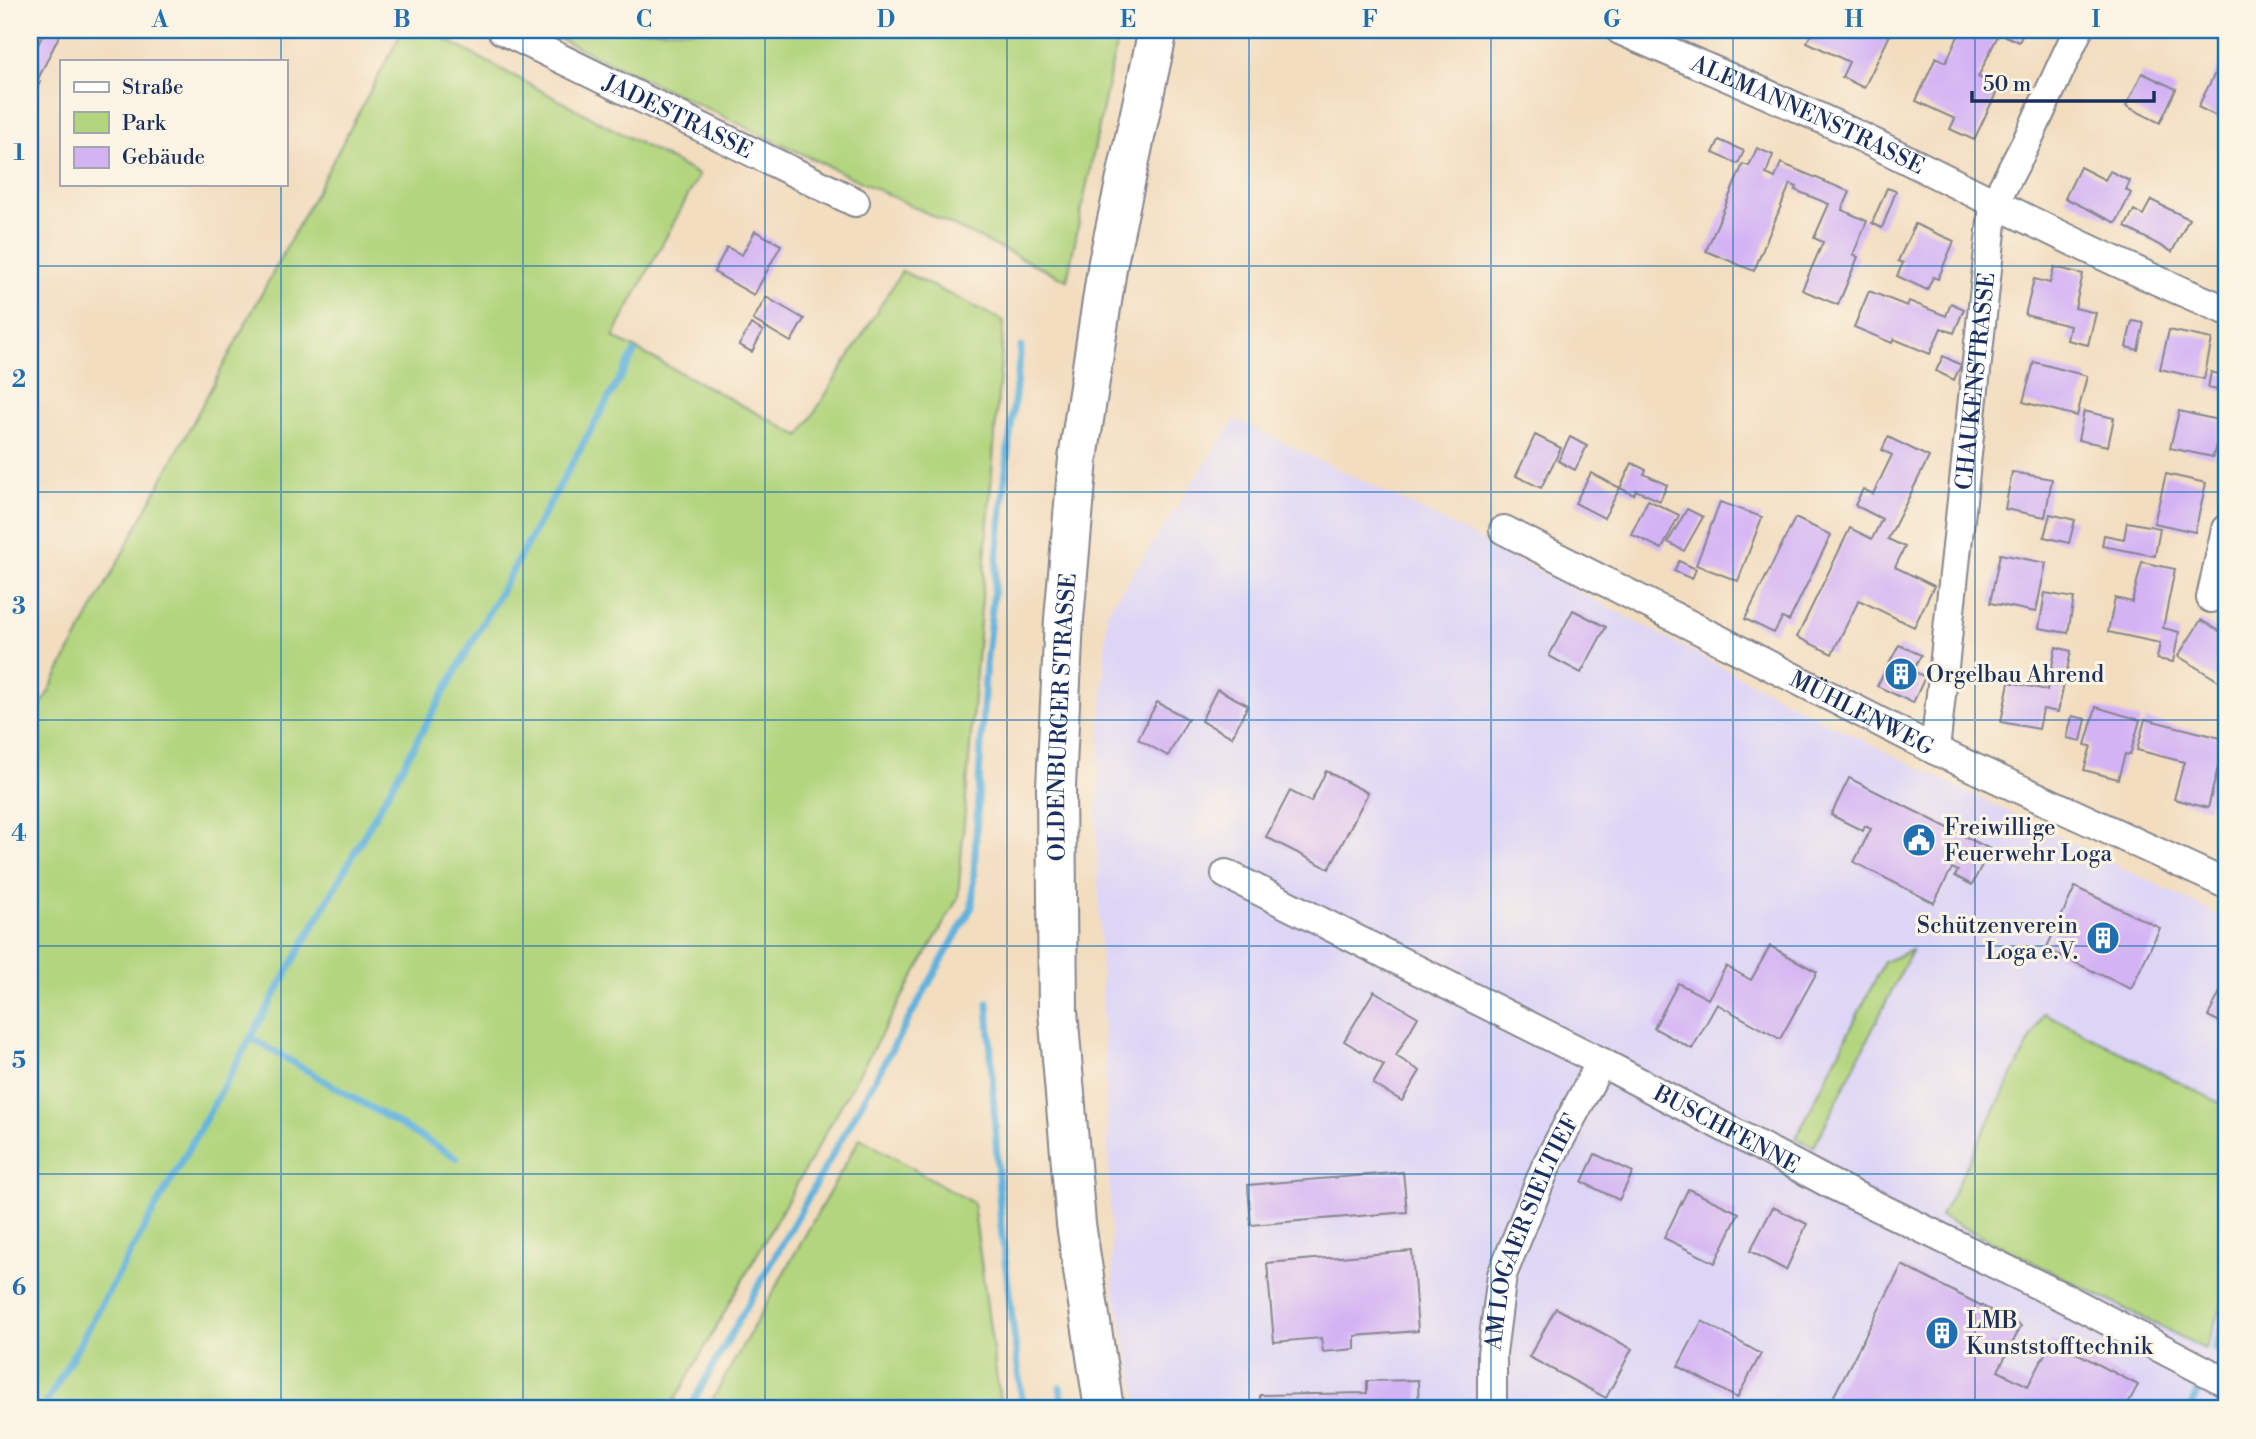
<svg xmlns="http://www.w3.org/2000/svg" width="2256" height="1439" font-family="'Libre Bodoni',serif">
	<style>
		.built { fill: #ddd5f6 }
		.green { fill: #b2d57e; stroke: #66826e; stroke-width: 2 }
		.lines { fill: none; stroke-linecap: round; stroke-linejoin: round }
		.stream { stroke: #62b3dd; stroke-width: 7 }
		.building { fill: #d3b3f4 }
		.minor-casing { stroke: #86868e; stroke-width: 32 }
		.primary-casing { stroke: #86868e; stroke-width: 42 }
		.minor { stroke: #fff; stroke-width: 28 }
		.primary { stroke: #fff; stroke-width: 38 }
		.grid { fill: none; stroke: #1f6fb2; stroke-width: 2; stroke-opacity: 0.55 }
		.labels { text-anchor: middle; stroke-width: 6; stroke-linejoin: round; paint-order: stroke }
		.street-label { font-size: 23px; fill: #1b2f5e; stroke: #fcf5e5 }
		.poi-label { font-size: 23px; fill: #1b2f5e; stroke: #fcf5e5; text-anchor: start }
		.neatline { fill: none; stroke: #1f6fb2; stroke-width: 2.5 }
		.grid-label { font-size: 23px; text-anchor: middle; font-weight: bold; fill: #1f6fb2 }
	</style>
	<rect width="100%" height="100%" fill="#fcf5e5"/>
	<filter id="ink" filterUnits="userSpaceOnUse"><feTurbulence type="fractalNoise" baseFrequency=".0143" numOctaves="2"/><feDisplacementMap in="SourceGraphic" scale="14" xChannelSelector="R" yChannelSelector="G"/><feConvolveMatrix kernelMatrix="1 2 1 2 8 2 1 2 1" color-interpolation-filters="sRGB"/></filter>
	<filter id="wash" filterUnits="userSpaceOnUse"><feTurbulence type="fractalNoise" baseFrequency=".00686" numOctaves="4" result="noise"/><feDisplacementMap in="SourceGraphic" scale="28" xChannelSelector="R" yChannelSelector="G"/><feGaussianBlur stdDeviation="1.57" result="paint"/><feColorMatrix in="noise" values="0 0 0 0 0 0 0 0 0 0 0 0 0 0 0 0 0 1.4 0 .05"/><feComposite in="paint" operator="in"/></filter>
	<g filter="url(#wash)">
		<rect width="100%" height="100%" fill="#f2ddbf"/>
		<path class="built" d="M1235 419 1444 521 1832 725 2226 919V1409H1140L1113 1285 1096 823 1107 612Z"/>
		<path class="green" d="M403 30H428L699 175 613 337 800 436 902 271 1004 321 958 898 670 1409H30V726Z
			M540 30H1119L1067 280 582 49Z
			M1912 950 1814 1147 1796 1138 1884 962Z
			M2044 1013 2226 1106V1294L2205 1349 1941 1216Z
			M860 1138 973 1203 1001 1409H707Z"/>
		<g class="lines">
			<path class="stream" d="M988 1003 1001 1226 1023 1409
				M251 1038 457 1158
				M2214 1349 2226 1318
				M1060 1387 1064 1409
				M43 1409 634 353
				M689 1409 972 907 985 676 1008 451 1021 347
				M2190 1409 2198 1390"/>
		</g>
		<g id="blocks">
			<path class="building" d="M45 30H62L37 81 40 82 30 102V61Z
				M1813 30H1885L1891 33 1864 88 1842 77 1849 62 1807 42Z
				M1961 30H2025L2019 42 1999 33 1978 77 1999 87 1974 140 1950 129 1955 119 1916 101 1936 57 1946 62Z
				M2220 63 2226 66V121L2198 107Z
				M2142 73 2176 89 2160 123 2126 106Z
				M1719 140 1744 151 1738 164 1713 153Z
				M1757 148 1773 155 1766 174 1775 178 1781 163 1850 192 1842 210 1867 221 1853 255 1858 257 1838 305 1802 290 1823 242 1814 238 1829 204 1795 190 1797 187 1790 184 1754 271 1706 251 1743 164 1749 166Z
				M2080 167 2105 180 2110 171 2130 181 2126 190 2131 193 2116 223 2065 198Z
				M1887 188 1896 191 1882 228 1872 223Z
				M2151 200 2189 219 2172 252 2125 227 2134 210 2143 215Z
				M1915 224 1954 241 1938 279 1933 277 1927 290 1897 276 1903 263 1898 261Z
				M755 231 781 245 754 295 714 272 727 247 742 255Z
				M2054 267 2083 274 2075 308 2096 313 2088 345 2067 340 2070 326 2025 315 2034 279 2050 283Z
				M1869 291 1907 306 1909 301 1946 316 1951 303 1964 309 1954 333 1941 328 1930 354 1894 339 1892 343 1854 327Z
				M766 297 804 319 791 342 753 320Z
				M2132 321 2144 323 2138 350 2126 347Z
				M751 324 763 331 752 352 739 345Z
				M2169 330 2212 339 2204 379 2160 369Z
				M1943 356 1961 365 1954 380 1936 371Z
				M2034 362 2087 376 2077 416 2023 402Z
				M2211 372 2226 376V392L2208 388Z
				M2084 411 2114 418 2108 446 2078 440Z
				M2179 411 2222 421 2213 457 2170 448Z
				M1535 435 1561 448 1541 488 1516 476Z
				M1570 437 1587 446 1575 470 1558 461Z
				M1888 437 1929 457 1888 539 1905 547 1895 567 1934 586 1914 627 1859 600 1832 654 1797 637 1850 528 1872 539 1882 519 1855 505 1863 489 1873 494 1892 455 1882 450Z
				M1632 463 1646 470 1644 474 1667 485 1660 501 1636 490 1634 495 1620 488Z
				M2012 472 2052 479 2045 517 2005 509Z
				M1591 473 1620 488 1604 518 1575 503Z
				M2166 474 2206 483 2195 532 2154 523Z
				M1648 500 1679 515 1662 549 1631 534Z
				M1720 502 1762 517 1738 581 1696 565Z
				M1687 509 1703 517 1684 551 1668 542Z
				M2050 514 2075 520 2069 543 2044 537Z
				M1795 518 1831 535 1789 621 1782 618 1774 633 1745 619Z
				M2127 522 2160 528 2155 556 2102 546 2104 535 2124 539Z
				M2000 554 2046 563 2036 612 1990 603Z
				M1679 561 1696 569 1692 579 1674 571Z
				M2142 562 2175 569 2163 628 2179 632 2173 662 2157 659 2160 643 2108 632 2115 598 2132 602Z
				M2045 593 2074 598 2068 633 2039 628Z
				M1573 610 1606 627 1581 673 1549 656Z
				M2201 620 2226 635V683H2222L2178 656Z
				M1899 645 1921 655 1913 671 1925 677 1913 703 1877 686Z
				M2056 647 2071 651 2058 712 2043 709 2039 729 2001 722 2009 682 2047 690Z
				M1217 689 1248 705 1232 737 1201 721Z
				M1157 702 1188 719 1168 756 1138 739Z
				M2096 707 2140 720 2130 755 2125 754 2118 779 2084 770 2091 746 2085 745Z
				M2072 716 2086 719 2081 741 2067 738Z
				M2145 719 2225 739 2208 808 2174 799 2184 762 2137 750Z
				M1326 771 1368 793 1329 869 1266 837 1290 791 1311 802Z
				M1849 778 1990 849 1972 885 1955 876 1958 871 1952 868 1934 903 1854 862 1871 829 1865 826 1863 831 1831 815Z
				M2075 887 2160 928 2131 989 2046 949Z
				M1770 946 1817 972 1780 1039 1717 1004 1692 1049 1654 1028 1678 983 1708 999 1726 966 1751 980Z
				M2226 980V1025L2208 1016Z
				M1374 991 1418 1017 1396 1056 1420 1071 1402 1101 1373 1084 1384 1065 1344 1041Z
				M1595 1154 1633 1172 1619 1200 1582 1182Z
				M1403 1172 1407 1212 1251 1225 1248 1185Z
				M1688 1189 1739 1213 1715 1263 1664 1238Z
				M1773 1207 1807 1224 1786 1270 1750 1251Z
				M1412 1251 1418 1331 1355 1336V1349L1323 1352 1321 1338 1274 1342 1267 1263Z
				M1902 1265 2021 1326 1998 1371 2028 1386 2052 1340 2138 1385 2125 1409H1827Z
				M1556 1308 1632 1349 1606 1398 1529 1357Z
				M1702 1321 1761 1354 1737 1398 1678 1366Z
				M1418 1380 1419 1409H1260V1395L1367 1393V1381Z"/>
		</g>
	</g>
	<g filter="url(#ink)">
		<use href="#blocks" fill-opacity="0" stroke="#86868e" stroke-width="2"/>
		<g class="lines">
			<defs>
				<g id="minor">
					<path id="s1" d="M502 30 855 202"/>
					<path id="s2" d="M1620 30C1699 65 1779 98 1857 135 1980 195 2100 258 2226 310"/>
					<path id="s3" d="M1504 530 1935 750 2226 884"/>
					<path d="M2211 598 2226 529"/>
					<path id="s4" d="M1935 750 1994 204 2027 141 2078 30"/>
					<path id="s5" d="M1226 874 1601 1062 1829 1183 2061 1296 2226 1382"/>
					<path id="s6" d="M1492 1409V1353L1502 1275 1547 1164 1601 1062"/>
				</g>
				<g id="primary">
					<path id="s7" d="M1104 1409 1076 1224 1058 1011 1056 787 1064 619 1078 459 1108 262 1158 30"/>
				</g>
			</defs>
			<use href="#minor" class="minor-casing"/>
			<use href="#primary" class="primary-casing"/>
			<use href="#minor" class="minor"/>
			<use href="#primary" class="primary"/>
		</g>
	</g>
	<path class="grid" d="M281 30V61M523 30V1409M765 30V1409M1007 30V1409M1249 30V1409M1491 30V1409M1733 30V1409M1975 30V1409M281 184V1409M30 266H2226M30 492H2226M30 720H2226M30 946H2226M30 1174H2226"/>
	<defs>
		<symbol id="building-disc" viewBox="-11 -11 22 22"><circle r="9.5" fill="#1f6fb2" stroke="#fcf5e5"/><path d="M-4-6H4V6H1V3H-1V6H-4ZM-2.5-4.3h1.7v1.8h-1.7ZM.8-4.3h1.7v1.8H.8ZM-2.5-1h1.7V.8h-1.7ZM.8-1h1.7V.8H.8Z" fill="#fff"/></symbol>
		<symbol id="civic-disc" viewBox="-11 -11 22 22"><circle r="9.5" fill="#1f6fb2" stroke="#fcf5e5"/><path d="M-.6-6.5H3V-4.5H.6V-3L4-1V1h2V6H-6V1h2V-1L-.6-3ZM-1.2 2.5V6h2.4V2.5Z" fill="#fff"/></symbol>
	</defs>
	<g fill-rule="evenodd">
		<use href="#building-disc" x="1882" y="655" width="38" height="38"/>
		<use href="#civic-disc" x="1900" y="821" width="38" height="38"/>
		<use href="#building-disc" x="2084" y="919" width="38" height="38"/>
		<use href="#building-disc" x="1923" y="1314" width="38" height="38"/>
	</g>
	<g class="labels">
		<g class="street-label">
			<text dy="8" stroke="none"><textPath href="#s2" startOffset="206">ALEMANNENSTRASSE</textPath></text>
			<text dy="8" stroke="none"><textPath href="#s1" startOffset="196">JADESTRASSE</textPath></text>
			<text dy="8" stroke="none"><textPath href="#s4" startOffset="371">CHAUKENSTRASSE</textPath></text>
			<text dy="8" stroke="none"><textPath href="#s3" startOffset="402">MÜHLENWEG</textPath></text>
			<text dy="8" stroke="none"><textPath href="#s7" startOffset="695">OLDENBURGER STRASSE</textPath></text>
			<text dy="8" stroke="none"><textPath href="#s5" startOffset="562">BUSCHFENNE</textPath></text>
			<text dy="8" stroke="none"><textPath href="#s6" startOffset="184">AM LOGAER SIELTIEF</textPath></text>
		</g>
		<g class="poi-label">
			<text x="1926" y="682">Orgelbau Ahrend</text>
			<text x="1944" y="835">Freiwillige<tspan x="1944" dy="26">Feuerwehr Loga</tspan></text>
			<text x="2078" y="933" text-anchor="end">Schützenverein<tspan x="2078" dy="26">Loga e.V.</tspan></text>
			<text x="1966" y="1328">LMB<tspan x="1966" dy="26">Kunststofftechnik</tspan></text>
		</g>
	</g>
	<rect width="2256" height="1439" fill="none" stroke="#fcf5e5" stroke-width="77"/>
	<rect x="60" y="60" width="228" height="126" fill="#fcf5e5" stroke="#a2a6af" stroke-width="2"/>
	<rect x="74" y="82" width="35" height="10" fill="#ffffff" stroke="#a2a6af" stroke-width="2"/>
	<text x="122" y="94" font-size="21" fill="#1b2f5e">Straße</text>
	<rect x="74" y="112" width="35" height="21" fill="#b2d57e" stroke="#a2a6af" stroke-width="2"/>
	<text x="122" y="130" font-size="21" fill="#1b2f5e">Park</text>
	<rect x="74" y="147" width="35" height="21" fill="#d3b3f4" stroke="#a2a6af" stroke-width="2"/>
	<text x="122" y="164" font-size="21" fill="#1b2f5e">Gebäude</text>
	<path d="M1972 91v10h182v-10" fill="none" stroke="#1b2f5e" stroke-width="3.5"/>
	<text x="1983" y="91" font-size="21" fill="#1b2f5e" stroke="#fcf5e5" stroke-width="5" paint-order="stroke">50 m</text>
	<rect x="38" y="38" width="2180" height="1362" class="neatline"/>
	<g class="grid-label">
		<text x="160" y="27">A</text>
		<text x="402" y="27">B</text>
		<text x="644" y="27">C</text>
		<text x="886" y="27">D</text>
		<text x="1128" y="27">E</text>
		<text x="1370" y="27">F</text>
		<text x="1612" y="27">G</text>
		<text x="1854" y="27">H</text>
		<text x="2096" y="27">I</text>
		<text x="19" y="160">1</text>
		<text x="19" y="387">2</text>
		<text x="19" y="614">3</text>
		<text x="19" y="841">4</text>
		<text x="19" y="1068">5</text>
		<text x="19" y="1295">6</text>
	</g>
</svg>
